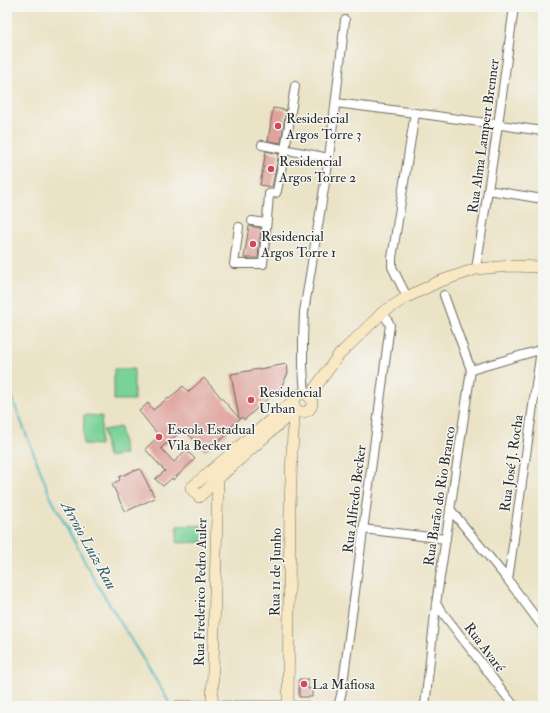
<svg xmlns="http://www.w3.org/2000/svg" width="550" height="713" font-family="'IM FELL Double Pica',serif">
	<style>
		.green { fill: #79d298; stroke: #527e62 }
		.lines { fill: none; stroke-linecap: round; stroke-linejoin: round }
		.stream { stroke: #48b6c3; stroke-width: 2 }
		.building { fill: #dfa39c }
		.street-casing { stroke: #6e6b61; stroke-width: 10 }
		.secondary-casing { stroke: #6e6b61; stroke-width: 12 }
		.street { stroke: #fff; stroke-width: 8 }
		.secondary { stroke: #f8e8c3; stroke-width: 11 }
		.poi-dot { fill: #d1495b; stroke: #f6f6f2; stroke-width: 1.5 }
		.labels { text-anchor: middle; stroke-width: 3; stroke-linejoin: round; paint-order: stroke }
		.poi-label { font-size: 14px; fill: #2b2b2b; stroke: #f6f6f2; text-anchor: start }
		.street-label { font-size: 14px; fill: #2b2b2b; stroke: #f6f6f2 }
		.water-label { font-size: 15px; font-style: italic; fill: #355c60; stroke: #f6f6f2 }
	</style>
	<rect width="100%" height="100%" fill="#f6f6f2"/>
	<filter id="ink" filterUnits="userSpaceOnUse"><feTurbulence type="fractalNoise" baseFrequency=".025" numOctaves="2"/><feDisplacementMap in="SourceGraphic" scale="8" xChannelSelector="R" yChannelSelector="G"/><feConvolveMatrix kernelMatrix="1 2 1 2 8 2 1 2 1" color-interpolation-filters="sRGB"/></filter>
	<filter id="wash" filterUnits="userSpaceOnUse"><feTurbulence type="fractalNoise" baseFrequency=".012" numOctaves="4" result="noise"/><feDisplacementMap in="SourceGraphic" scale="16" xChannelSelector="R" yChannelSelector="G"/><feGaussianBlur stdDeviation="0.9" result="paint"/><feColorMatrix in="noise" values="0 0 0 0 0 0 0 0 0 0 0 0 0 0 0 0 0 1.4 0 .05"/><feComposite in="paint" operator="in"/></filter>
	<g filter="url(#wash)">
		<rect width="100%" height="100%" fill="#ebe3c6"/>
		<path class="green" d="M114 369H134V400H114Z
			M84 415 102 416 100 445 83 444Z
			M120 427 125 454 108 457 103 430Z
			M207 525 208 542 177 543V526Z"/>
		<g class="lines">
			<path class="stream" d="M7 385 51 498 97 584 168 700 170 706"/>
		</g>
		<g id="blocks">
			<path class="building" d="M273 108 286 110 281 143 268 141Z
				M266 151 279 154 272 187 260 185Z
				M249 226 261 228 258 258H244Z
				M287 364 288 373 281 387 244 420 242 417 226 431 228 434 219 441 218 440 205 452 184 429 161 448 174 462 186 450 195 459 173 480 172 478 163 486 155 479 165 471 145 449 159 436 139 411 148 403 153 410 168 398 169 399 183 386 188 392 204 378 239 418 231 374Z
				M140 469 155 498 125 512 112 484 120 480 119 477 135 470V471Z
				M299 679H308V689H312V697H299Z"/>
		</g>
	</g>
	<g filter="url(#ink)">
		<use href="#blocks" fill-opacity="0" stroke="#6e6b61" stroke-width="1"/>
		<g class="lines">
			<defs>
				<path id="street" d="M336 103 415 113 543 131
					M262 145 329 158
					M488 190 543 199
					M252 221 266 223
					M239 227 234 264H263L269 196V194L276 193 277 191 285 150 295 86
					M476 269 498 125 514 7
					M407 297 392 267V258L415 113
					M471 370 543 349
					M305 394 303 367V340L304 312 329 158 345 20
					M450 509 508 580 543 627
					M363 529 446 539
					M508 580 541 350
					M436 604 514 706
					M288 706H307
					M336 706 339 703 342 691 390 325 383 312
					M425 706 436 604 471 370 444 295"/>
				<path id="secondary" d="M294 403a9 9 0 1 1 18 0a9 9 0 1 1-18 0Z
					M310 398 315 388 338 356 383 312 407 297 438 282 476 269 510 266 543 267
					M293 401 242 444 191 488 199 497 222 475 295 410
					M178 706H288
					M212 706 218 478
					M288 706 290 506 292 451 294 417 295 410"/>
			</defs>
			<use href="#street" class="street-casing"/>
			<use href="#secondary" class="secondary-casing"/>
			<use href="#street" class="street"/>
			<use href="#secondary" class="secondary"/>
		</g>
	</g>
	<g class="poi-dot">
		<circle cx="278" cy="126" r="4"/>
		<circle cx="271" cy="169" r="4"/>
		<circle cx="253" cy="244" r="4"/>
		<circle cx="251" cy="400" r="4"/>
		<circle cx="159" cy="437" r="4"/>
		<circle cx="304" cy="684" r="4"/>
	</g>
	<g class="labels">
		<g class="poi-label">
			<text x="286" y="123">Residencial<tspan x="286" dy="16">Argos Torre 3</tspan></text>
			<text x="279" y="166">Residencial<tspan x="279" dy="16">Argos Torre 2</tspan></text>
			<text x="261" y="241">Residencial<tspan x="261" dy="16">Argos Torre 1</tspan></text>
			<text x="259" y="397">Residencial<tspan x="259" dy="16">Urban</tspan></text>
			<text x="167" y="434">Escola Estadual<tspan x="167" dy="16">Vila Becker</tspan></text>
			<text x="312" y="689">La Mafiosa</text>
		</g>
		<g class="street-label">
			<text transform="translate(483 136) rotate(-82)" y="5">Rua Alma Lampert Brenner</text>
			<text transform="translate(511 463) rotate(-82)" y="5">Rua José J. Rocha</text>
			<text transform="translate(439 496) rotate(-81)" y="5">Rua Barão do Rio Branco</text>
			<text transform="translate(354 499) rotate(-83)" y="5">Rua Alfredo Becker</text>
			<text transform="translate(275 572) rotate(-89)" y="5">Rua 11 de Junho</text>
			<text transform="translate(200 592) rotate(-89)" y="5">Rua Frederico Pedro Auler</text>
			<text transform="translate(485 647) rotate(53)" y="5">Rua Avaré</text>
		</g>
		<g class="water-label">
			<text transform="translate(89 545) rotate(61)" y="5">Arroio Luiz Rau</text>
		</g>
	</g>
	<rect width="550" height="713" fill="none" stroke="#f6f6f2" stroke-width="24"/>
</svg>
